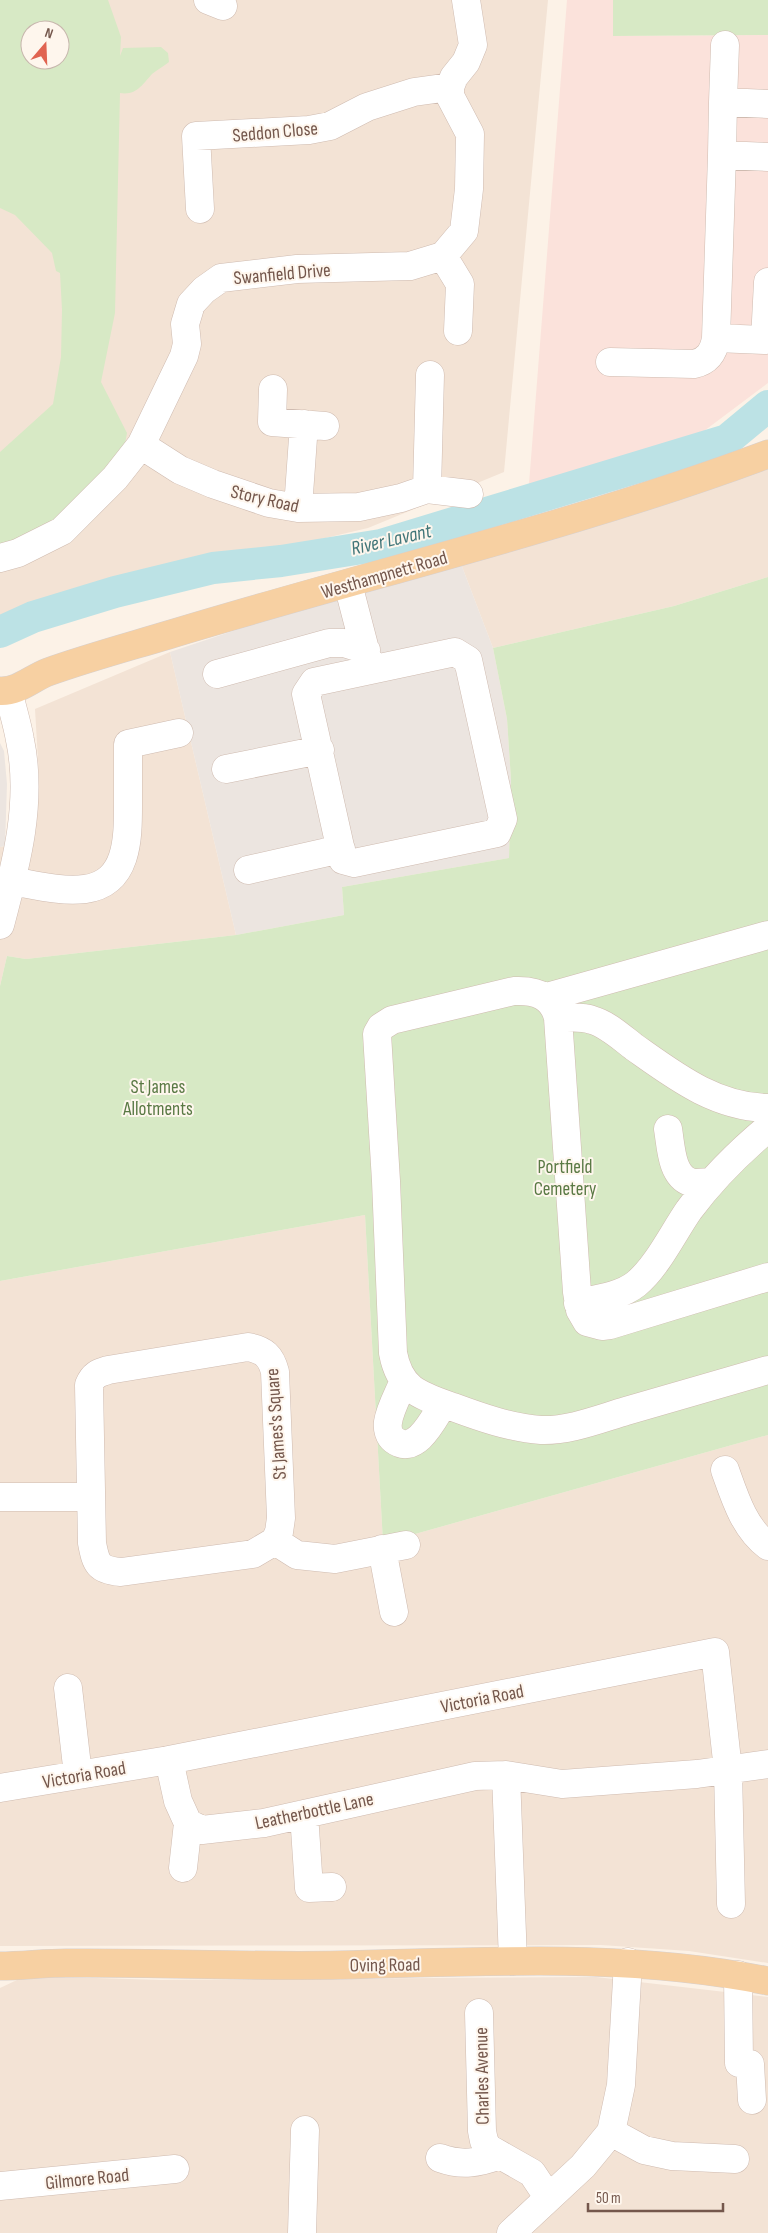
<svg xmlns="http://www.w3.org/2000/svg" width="768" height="2233" font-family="'Sofia Sans Condensed',sans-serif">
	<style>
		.residential { fill: #f3e3d5; fill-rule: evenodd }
		.commercial { fill: #fbe2db }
		.industrial { fill: #ece5e0 }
		.green { fill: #d7e9c5; fill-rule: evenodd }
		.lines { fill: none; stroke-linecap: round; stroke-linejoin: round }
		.river { stroke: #bce2e5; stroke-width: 32 }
		.minor-casing { stroke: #cfbbb0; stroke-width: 29 }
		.major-casing { stroke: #d8d0cd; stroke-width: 29 }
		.minor { stroke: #fff; stroke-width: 28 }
		.major { stroke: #f7d0a2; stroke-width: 28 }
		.labels { text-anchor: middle; stroke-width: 4; stroke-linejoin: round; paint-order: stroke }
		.street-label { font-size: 19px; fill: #74574c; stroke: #fef6ed }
		.park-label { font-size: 19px; fill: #597944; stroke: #fef6ed }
		.water-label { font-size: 20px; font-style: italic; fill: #407578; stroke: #fef6ed }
	</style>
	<rect width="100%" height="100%" fill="#fcf2e7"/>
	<path class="residential" d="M0 0H548L504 472 368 528 116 587 20 614 0 623ZM30 30H60V60H30Z
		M768 463V577L674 606 493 648 458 556Z
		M170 652 236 935 26 959 7 956 0 986V847L34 840 39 777 35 709Z
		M365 1215 383 1543 768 1435V1963L689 1951 601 1945 0 1946V1281Z
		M32 1976 160 1980 596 1977 768 1997V2233H0V1988L17 1980Z"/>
	<path class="commercial" d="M567 0H613V36L768 35V383L692 440 529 484Z"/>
	<path class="industrial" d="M458 556 493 648 507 719 511 780 509 858 342 887 344 915 236 935 170 652Z
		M0 743 4 751 7 784 5 846 0 847Z"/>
	<path class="green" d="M0 0H108L121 37 120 56 123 48 161 47 168 53 169 62C164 66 157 70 152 74 143 84 136 96 120 93L115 313 101 382 127 433 121 465 58 524 0 550V452L53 404 61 357 62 310 60 273 56 271 52 253 15 215 0 208ZM30 30H60V60H30Z
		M613 0H768V35L613 36Z
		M768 577V1435L383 1543 365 1215 0 1281V986L7 956 26 959 236 935 344 915 342 887 509 858 511 780 507 719 493 648 674 606Z"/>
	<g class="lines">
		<path class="river" d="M0 632 33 617 115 592 213 568 281 561 381 545 727 440 768 406"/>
		<defs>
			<path id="minor" d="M208 0 223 6
				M723 102 725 45
				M768 104 723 102 722 155 768 157
				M200 209 196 136 309 130 330 126 367 107 414 92 450 87
				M443 256 460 284 458 331
				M716 338 765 340 768 337
				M765 340 768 282
				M610 362 694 364C708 361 714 351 716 338L722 155
				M273 389 272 422 325 426
				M141 445 180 470 213 484 269 503 298 508 359 507 401 498 427 489 469 494
				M427 489 430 375
				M298 508 304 424
				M0 558 18 553 62 531 115 478 141 445 184 356 187 344 185 324 191 304 204 290 221 278 297 269 410 266 443 256 464 231 469 189 470 134 450 96V87L454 77 466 62 473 45 466 0
				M348 584 369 665
				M455 652 468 660 503 819 497 833 354 863 343 860 306 694 314 682Z
				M217 674 329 643H344L366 650
				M226 769 320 750
				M248 870 341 849
				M12 881C35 885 61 892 85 889 129 883 128 837 128 802 128 783 128 764 128 744L179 733
				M0 925C16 865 33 802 20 740 17 723 12 707 8 691
				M547 997 768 935
				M558 1018 577 1292 580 1310 587 1322 602 1326 610 1325 768 1277
				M768 1108C715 1107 675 1076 634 1047 621 1037 607 1024 592 1020 581 1016 569 1018 558 1018 553 996 536 990 514 991L392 1020 381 1027 377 1034 386 1181 393 1353C400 1390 419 1395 453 1407 480 1417 511 1428 541 1430 569 1431 599 1419 626 1411 673 1397 721 1384 768 1370
				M668 1129C671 1146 671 1175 690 1182 696 1184 705 1182 711 1182
				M578 1303C597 1299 621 1296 636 1284 657 1267 673 1233 689 1210 712 1179 738 1153 768 1128
				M248 1347C264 1350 271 1356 275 1372L281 1518 279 1532 275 1541 253 1554 121 1572C98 1570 96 1564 92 1543L89 1385C93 1375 98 1373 108 1370Z
				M403 1383C398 1395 390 1409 388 1422 387 1429 389 1436 394 1440 416 1457 434 1418 443 1404
				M725 1470C735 1498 744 1528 768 1546
				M0 1497H90
				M275 1541 297 1555 335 1559 406 1545
				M382 1549 394 1612
				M68 1688 78 1775
				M169 1760 178 1801 188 1823 202 1830 264 1823 475 1776 506 1775 562 1784 697 1774 768 1764
				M506 1775 513 1961
				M0 1788 169 1760 715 1652 728 1770 731 1904
				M304 1814 309 1888 332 1887
				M183 1868 188 1823
				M738 1975 739 2063 750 2064 752 2100
				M479 2013 482 2131 484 2141 488 2148 532 2173 548 2197
				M611 2132 644 2150 672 2156 735 2159
				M440 2158C462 2166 478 2163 500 2155
				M0 2186 175 2169
				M302 2233 305 2130
				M511 2233 583 2166 611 2132 621 2085 628 1962"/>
			<path id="major" d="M0 691C18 692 32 678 48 672 87 658 128 647 168 635 368 574 572 527 768 454
				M0 1966C22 1966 44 1963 66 1963 157 1962 249 1967 340 1965 483 1962 627 1952 768 1981"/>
		</defs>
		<use href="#minor" class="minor-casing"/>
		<use href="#major" class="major-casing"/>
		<use href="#minor" class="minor"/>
		<use href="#major" class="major"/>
	</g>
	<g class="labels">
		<g class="street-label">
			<text transform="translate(275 131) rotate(-5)" y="7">Seddon Close</text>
			<text transform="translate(282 273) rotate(-5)" y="7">Swanfield Drive</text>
			<text transform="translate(265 498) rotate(13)" y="7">Story Road</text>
			<text transform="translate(384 574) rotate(-16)" y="7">Westhampnett Road</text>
			<text transform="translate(275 1424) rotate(-94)" y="7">St James's Square</text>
			<text transform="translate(482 1698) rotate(-11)" y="7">Victoria Road</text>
			<text transform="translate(84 1774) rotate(-10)" y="7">Victoria Road</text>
			<text transform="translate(314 1810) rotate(-12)" y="7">Leatherbottle Lane</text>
			<text transform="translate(385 1964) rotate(-1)" y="7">Oving Road</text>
			<text transform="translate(481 2076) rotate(-91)" y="7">Charles Avenue</text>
			<text transform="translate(87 2178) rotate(-6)" y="7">Gilmore Road</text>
		</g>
		<g class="park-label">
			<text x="158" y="1093">St James<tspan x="158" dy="22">Allotments</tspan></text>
			<text x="565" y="1173">Portfield<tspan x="565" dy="22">Cemetery</tspan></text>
		</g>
		<g class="water-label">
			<text transform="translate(391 539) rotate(-13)" y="7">River Lavant</text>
		</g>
	</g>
	<g transform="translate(45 45) rotate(19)"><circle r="24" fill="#fef6ed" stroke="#c7b6ad"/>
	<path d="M0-4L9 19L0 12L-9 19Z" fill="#e06451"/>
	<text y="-8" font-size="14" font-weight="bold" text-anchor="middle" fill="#74574c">N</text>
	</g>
	<path d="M588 2203v8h135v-8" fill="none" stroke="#74574c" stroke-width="2.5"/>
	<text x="596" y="2203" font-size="15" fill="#74574c" stroke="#fef6ed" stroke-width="4" paint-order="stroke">50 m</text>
</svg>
